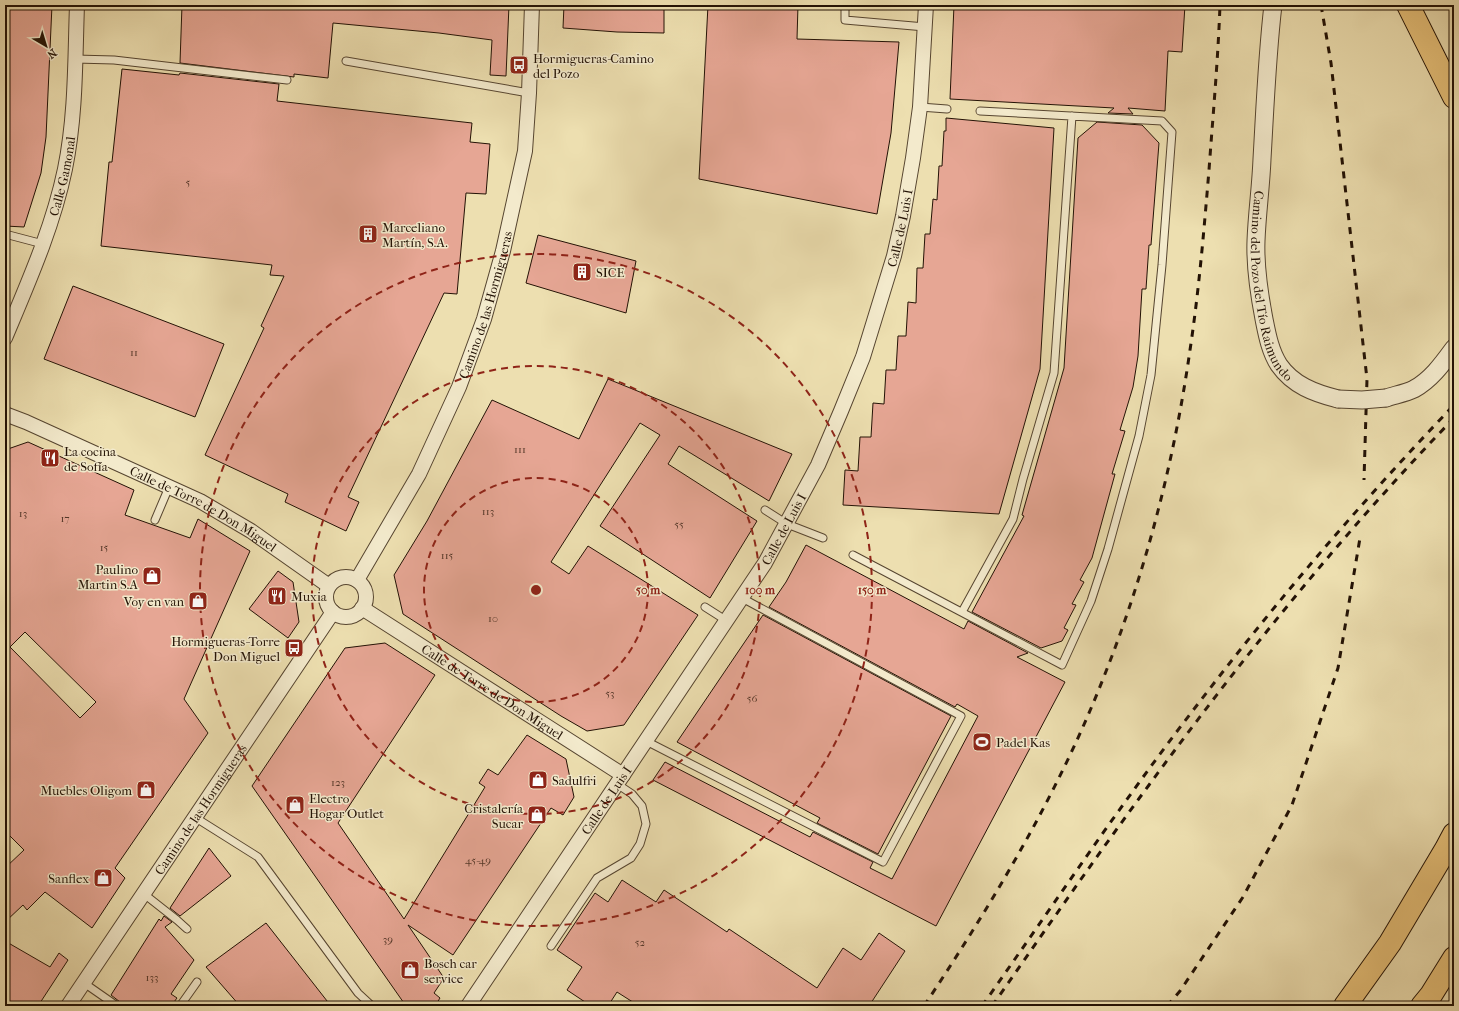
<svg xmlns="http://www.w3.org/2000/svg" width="1459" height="1011" font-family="'IM FELL French Canon',serif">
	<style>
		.building { fill: #e6a694; stroke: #231205; fill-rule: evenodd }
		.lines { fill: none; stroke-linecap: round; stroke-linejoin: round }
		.service-casing { stroke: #564530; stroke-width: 9 }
		.minor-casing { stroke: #564530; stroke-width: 16 }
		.tertiary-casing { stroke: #564530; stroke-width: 19 }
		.motorway-casing { stroke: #231205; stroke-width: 24 }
		.service { stroke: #f3eacc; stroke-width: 7 }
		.minor { stroke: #f3eacc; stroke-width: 14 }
		.tertiary { stroke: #f3eacc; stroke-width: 17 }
		.motorway { stroke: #e6c078; stroke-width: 22 }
		.rail { stroke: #231205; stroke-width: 3; stroke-dasharray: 7 7; stroke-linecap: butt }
		.tertiary-bridge-casing { stroke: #564530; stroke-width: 19; stroke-linecap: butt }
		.tertiary-bridge { stroke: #f3eacc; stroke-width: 17 }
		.ring { fill: none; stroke: #8f2418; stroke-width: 2; stroke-dasharray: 7 5 }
		.labels { text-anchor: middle; stroke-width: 3; stroke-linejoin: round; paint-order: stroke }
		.number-label { font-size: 11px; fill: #543729 }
		.poi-label { font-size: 13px; fill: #231205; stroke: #f3eacc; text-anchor: start }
		.street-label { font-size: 13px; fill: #231205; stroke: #f3eacc }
		.centre { fill: #8f2418; stroke: #f3eacc; stroke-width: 2 }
		.ring-label { font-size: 12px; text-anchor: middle; font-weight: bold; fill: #8f2418; stroke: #f3eacc; stroke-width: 3; stroke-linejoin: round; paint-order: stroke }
	</style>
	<rect width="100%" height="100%" fill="#eddfb0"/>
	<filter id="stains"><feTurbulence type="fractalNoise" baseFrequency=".005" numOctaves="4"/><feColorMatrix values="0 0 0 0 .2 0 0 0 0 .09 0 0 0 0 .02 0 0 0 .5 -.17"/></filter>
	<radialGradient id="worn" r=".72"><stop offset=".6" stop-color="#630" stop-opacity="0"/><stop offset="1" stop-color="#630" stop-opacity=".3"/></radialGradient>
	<path class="building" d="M5 5H52L46 137 41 173 24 227 5 226Z
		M182 5H509L506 76 490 75 492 40 439 33 333 23 328 78 294 74V77L180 63Z
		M564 5H664V33L617 32 563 28Z
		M708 5H798L797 39 899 42 891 133 877 214 699 179Z
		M954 5H1185L1182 52 1168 51 1165 111 1128 108 1133 114 1108 113 1114 108 950 99Z
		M122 69 179 75 180 73 279 84 277 101 472 123 470 142 490 144 486 194 466 193 457 294 444 293 348 497 359 502 346 531 285 502 288 494 205 455 264 328 261 326 284 276 270 275 272 265 101 246 109 162H112Z
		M946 118 1054 128 1040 369 999 514 843 505 845 470 858 471 860 437H871L873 403 884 404 886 370H896L898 336H906L908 302 916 303 917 268H923L925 234H930L933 199 937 200 939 166H942L944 131H946Z
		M1097 122 1142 125 1159 143 1151 245H1149L1146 289H1142L1138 356 1133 387 1120 430 1125 431 1112 474H1115L1092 558 1080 580 1084 582 1072 604 1076 605 1064 628 1068 630 1062 641 1041 648 972 612 1024 516 1022 515 1064 368 1078 138Z
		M538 235 636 261 626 313 526 283Z
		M73 286 224 344 195 417 44 359Z
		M608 379 792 454 769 501 679 446 668 464 757 521 710 598 600 526 660 435 640 423 551 562 569 574 588 546 698 615 624 725 587 731 561 716 403 614 394 575 427 521 492 400 579 439Z
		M28 442 134 490 125 515 190 538 198 519 250 551 184 699 208 733 115 868 125 878 92 928 45 892 27 910 23 905 5 922V868L24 850 5 831V450ZM25 632 96 702 80 718 10 647Z
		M806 545 964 629 968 621 1028 653 1017 657 1065 682 936 926 653 780 665 762 810 837 813 832 873 862 870 868 892 879 978 716 957 704 955 707 769 607 786 582Z
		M278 571 293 582 299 622 288 638 249 609Z
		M763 615 951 716 878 854 817 823 820 818 677 742Z
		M385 643 435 675 338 823 404 919 485 787 479 783 488 769 498 775 527 735 566 759 574 797 563 815 551 808 453 955 408 925 444 978 434 993 440 998 435 1006H406L252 786 345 648Z
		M209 848 231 876 180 916 170 908Z
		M622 880 656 902 664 890 727 932 729 929 817 988 843 948 861 960 879 933 905 951 869 1006H639L617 992 608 1006H591L567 990 582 967 557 950 595 893 608 902Z
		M164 916 172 922 165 927 194 960 171 994 177 998 171 1006H122L120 1002 111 995 159 919 161 921Z
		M266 923 331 1006H240L206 967Z
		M5 941 50 967 59 953 68 960 38 1006H5Z"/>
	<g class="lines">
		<defs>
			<path id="service" d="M845 5V20L925 27
				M75 59 114 60 287 80
				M346 61 529 93
				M920 107 947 109
				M5 234 43 244
				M765 510 787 524 823 538
				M155 520 169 487
				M853 555 1062 665 1091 601 1108 549 1139 436 1151 375 1162 265 1172 132 1162 121 980 111
				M705 607 727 621
				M962 612 1013 519 1023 479 1054 373 1072 116
				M646 741 883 862 961 716 742 598
				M196 818 258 857 358 993 372 1006
				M144 894 177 920 187 929
				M551 946 597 878 631 858 640 844 646 824 642 806 632 794 617 784
				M84 983 117 1006
				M180 1006 197 982"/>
			<g id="minor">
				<path id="s1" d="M5 338C28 283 53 227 65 169 76 115 75 60 77 5"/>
				<path id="s2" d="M5 414 26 422 200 501 251 531 329 586"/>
				<circle cx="346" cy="597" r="20"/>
				<path id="s3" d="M357 580 419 474 459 387 484 319 503 251 525 151 529 93 532 5"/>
				<path id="s4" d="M362 608 623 775"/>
				<path id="s5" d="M68 1006 333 612"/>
				<path id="s6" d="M468 1006 765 563 818 465 841 411 863 357 894 256 903 216 913 158 920 107 926 5"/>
			</g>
			<g id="tertiary">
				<path id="s7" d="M1273 5C1267 56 1265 108 1262 159 1261 186 1257 213 1256 241 1255 267 1259 293 1264 319 1267 334 1270 351 1279 365 1293 385 1314 393 1338 399"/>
				<path d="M1386 398C1395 395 1406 393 1414 389 1431 380 1443 363 1454 348"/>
			</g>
			<path id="motorway" d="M1408 5 1454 97
				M1345 1006 1390 943 1446 849 1454 834
				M1422 1006 1431 995 1454 958"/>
		</defs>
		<use href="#service" class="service-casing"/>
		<use href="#minor" class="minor-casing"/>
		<use href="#tertiary" class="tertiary-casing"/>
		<use href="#motorway" class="motorway-casing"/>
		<use href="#service" class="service"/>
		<use href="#minor" class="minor"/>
		<use href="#tertiary" class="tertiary"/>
		<use href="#motorway" class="motorway"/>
		<path class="rail" d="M1321 5 1331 63 1367 379 1364 480
			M924 1006C993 902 1057 796 1103 679 1145 574 1174 463 1190 350 1199 290 1204 230 1209 170 1213 115 1218 60 1220 5
			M982 1006C1054 904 1124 799 1201 700 1280 597 1364 499 1454 405
			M992 1006C1044 932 1095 858 1149 785 1243 657 1343 533 1454 418
			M1167 1006 1180 991 1243 897 1292 805 1338 668 1360 538"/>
		<defs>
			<path id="tertiary-bridge" d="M1338 399 1362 400 1386 398"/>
		</defs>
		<use href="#tertiary-bridge" class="tertiary-bridge-casing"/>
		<use href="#tertiary-bridge" class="tertiary-bridge"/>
	</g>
	<g class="ring">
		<circle cx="536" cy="590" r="112"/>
		<circle cx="536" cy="590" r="224"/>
		<circle cx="536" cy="590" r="336"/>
	</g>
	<defs>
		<symbol id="bus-square" viewBox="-11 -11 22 22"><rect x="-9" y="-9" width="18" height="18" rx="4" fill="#8f2418" stroke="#f3eacc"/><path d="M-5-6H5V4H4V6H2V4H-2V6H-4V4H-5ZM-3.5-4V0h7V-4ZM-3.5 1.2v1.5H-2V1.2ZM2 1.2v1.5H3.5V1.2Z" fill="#fff"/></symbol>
		<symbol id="building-square" viewBox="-11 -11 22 22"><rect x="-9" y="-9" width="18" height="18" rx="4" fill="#8f2418" stroke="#f3eacc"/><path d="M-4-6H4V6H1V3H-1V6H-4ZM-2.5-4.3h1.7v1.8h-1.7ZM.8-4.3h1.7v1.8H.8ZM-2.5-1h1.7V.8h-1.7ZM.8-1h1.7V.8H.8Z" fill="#fff"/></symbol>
		<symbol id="restaurant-square" viewBox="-11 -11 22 22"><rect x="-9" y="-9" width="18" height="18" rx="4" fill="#8f2418" stroke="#f3eacc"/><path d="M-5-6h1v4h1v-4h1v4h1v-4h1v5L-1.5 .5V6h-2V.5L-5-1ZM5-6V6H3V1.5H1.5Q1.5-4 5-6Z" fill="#fff"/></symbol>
		<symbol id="shop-square" viewBox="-11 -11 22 22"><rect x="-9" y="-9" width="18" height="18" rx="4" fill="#8f2418" stroke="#f3eacc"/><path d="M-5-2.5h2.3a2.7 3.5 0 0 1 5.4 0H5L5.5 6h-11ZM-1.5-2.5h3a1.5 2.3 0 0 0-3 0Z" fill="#fff"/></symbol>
		<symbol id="stadium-square" viewBox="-11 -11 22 22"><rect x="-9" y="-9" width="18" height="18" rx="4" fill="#8f2418" stroke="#f3eacc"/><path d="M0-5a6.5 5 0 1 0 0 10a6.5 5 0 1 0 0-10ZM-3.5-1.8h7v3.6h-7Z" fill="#fff"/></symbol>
	</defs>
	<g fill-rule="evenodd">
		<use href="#bus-square" x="508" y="54" width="22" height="22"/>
		<use href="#building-square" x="357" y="223" width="22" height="22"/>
		<use href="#building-square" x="571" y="261" width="22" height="22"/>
		<use href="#restaurant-square" x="39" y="447" width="22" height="22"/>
		<use href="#shop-square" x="141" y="565" width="22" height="22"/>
		<use href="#restaurant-square" x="266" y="585" width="22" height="22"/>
		<use href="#shop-square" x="187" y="590" width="22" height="22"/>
		<use href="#bus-square" x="283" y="637" width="22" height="22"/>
		<use href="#stadium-square" x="971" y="731" width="22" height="22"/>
		<use href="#shop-square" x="527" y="769" width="22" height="22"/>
		<use href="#shop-square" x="135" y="779" width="22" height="22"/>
		<use href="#shop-square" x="284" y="794" width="22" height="22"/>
		<use href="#shop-square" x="526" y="804" width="22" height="22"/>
		<use href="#shop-square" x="92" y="867" width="22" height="22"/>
		<use href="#shop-square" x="399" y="959" width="22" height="22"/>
	</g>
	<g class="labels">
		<g class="number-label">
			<text x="188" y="186">5</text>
			<text x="134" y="356">11</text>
			<text x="520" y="453">111</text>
			<text x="488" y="515">113</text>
			<text x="23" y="517">13</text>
			<text x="65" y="522">17</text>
			<text x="679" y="528">55</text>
			<text x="104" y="551">15</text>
			<text x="447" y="559">115</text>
			<text x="493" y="622">10</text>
			<text x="610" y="697">53</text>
			<text x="752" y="702">56</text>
			<text x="338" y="786">123</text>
			<text x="478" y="864">45-49</text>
			<text x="388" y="943">39</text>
			<text x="640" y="946">52</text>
			<text x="152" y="981">133</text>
		</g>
		<g class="poi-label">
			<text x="533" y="63">Hormigueras-Camino<tspan x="533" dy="15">del Pozo</tspan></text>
			<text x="382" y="232">Marceliano<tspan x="382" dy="15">Martín, S.A.</tspan></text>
			<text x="596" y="277">SICE</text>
			<text x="64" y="456">La cocina<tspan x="64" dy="15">de Sofía</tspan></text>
			<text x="138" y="574" text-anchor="end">Paulino<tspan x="138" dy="15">Martin S.A</tspan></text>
			<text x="291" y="601">Muxia</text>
			<text x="184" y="606" text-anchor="end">Voy en van</text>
			<text x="280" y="646" text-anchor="end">Hormigueras-Torre<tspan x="280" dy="15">Don Miguel</tspan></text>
			<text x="996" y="747">Padel Kas</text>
			<text x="552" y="785">Sadulfri</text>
			<text x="132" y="795" text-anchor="end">Muebles Oligom</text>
			<text x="309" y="803">Electro<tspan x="309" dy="15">Hogar Outlet</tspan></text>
			<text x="523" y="813" text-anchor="end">Cristalería<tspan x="523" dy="15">Sucar</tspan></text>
			<text x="89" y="883" text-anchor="end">Sanflex</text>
			<text x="424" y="968">Bosch car<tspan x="424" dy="15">service</tspan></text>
		</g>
		<g class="street-label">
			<text dy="5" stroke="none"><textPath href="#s1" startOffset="172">Calle Gamonal</textPath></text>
			<text dy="5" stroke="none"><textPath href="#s6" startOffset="896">Calle de Luis I</textPath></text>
			<text dy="5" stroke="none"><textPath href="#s7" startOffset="284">Camino del Pozo del Tío Raimundo</textPath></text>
			<text dy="5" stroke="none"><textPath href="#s3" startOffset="305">Camino de las Hormigueras</textPath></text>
			<text dy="5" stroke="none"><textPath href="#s2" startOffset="220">Calle de Torre de Don Miguel</textPath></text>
			<text dy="5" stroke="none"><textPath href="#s6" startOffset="572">Calle de Luis I</textPath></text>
			<text dy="5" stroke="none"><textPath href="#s4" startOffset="155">Calle de Torre de Don Miguel</textPath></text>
			<text dy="5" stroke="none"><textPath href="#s6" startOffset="248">Calle de Luis I</textPath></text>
			<text dy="5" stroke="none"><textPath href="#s5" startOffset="237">Camino de las Hormigueras</textPath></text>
		</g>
	</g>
	<circle cx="536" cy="590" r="6" class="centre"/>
	<g class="ring-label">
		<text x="648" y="594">50 m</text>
		<text x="760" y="594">100 m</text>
		<text x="872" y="594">150 m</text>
	</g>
	<rect width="1459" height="1011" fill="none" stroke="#eddfb0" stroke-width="20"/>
	<rect x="6" y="6" width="1447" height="999" fill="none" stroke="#231205" stroke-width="2"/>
	<rect x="10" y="10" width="1439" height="991" fill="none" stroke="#231205"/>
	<g transform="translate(46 46) rotate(142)" stroke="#f3eacc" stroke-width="3" paint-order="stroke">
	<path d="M0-3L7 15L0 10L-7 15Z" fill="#231205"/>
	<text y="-6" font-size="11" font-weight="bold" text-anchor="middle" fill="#231205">N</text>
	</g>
	<rect width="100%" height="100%" filter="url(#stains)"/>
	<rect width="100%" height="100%" fill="url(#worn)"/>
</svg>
